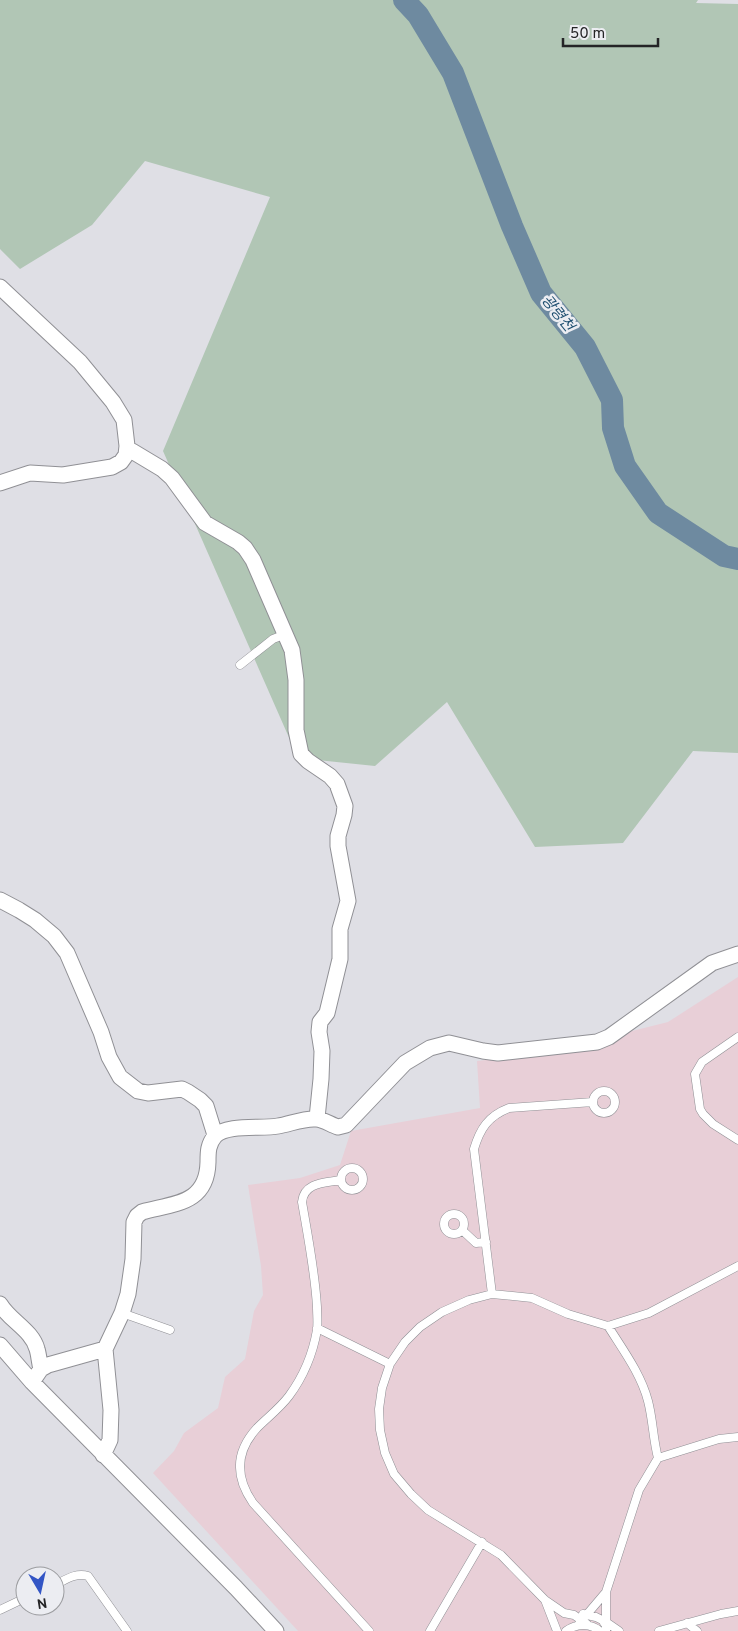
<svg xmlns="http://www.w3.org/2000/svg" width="738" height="1631" font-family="Overpass,'Noto Sans KR',sans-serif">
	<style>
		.commercial { fill: #e8cfd7 }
		.green { fill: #b1c6b5 }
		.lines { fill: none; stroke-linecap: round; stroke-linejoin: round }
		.river { stroke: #6e8aa0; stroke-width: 22 }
		.lane-casing { stroke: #909095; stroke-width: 9 }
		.street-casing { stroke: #909095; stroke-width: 17 }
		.lane { stroke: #fff; stroke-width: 8 }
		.street { stroke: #fff; stroke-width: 15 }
		.labels { text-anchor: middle; stroke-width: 5; stroke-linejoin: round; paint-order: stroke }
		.water-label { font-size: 15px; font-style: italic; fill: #1f4f70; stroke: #ecedf2 }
	</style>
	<rect width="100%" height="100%" fill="#dfdfe5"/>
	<path class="commercial" d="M738 977V1631H298L153 1473 174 1451 184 1433 218 1408 225 1377 245 1359 254 1311 263 1295 261 1266 248 1185 300 1178 340 1165 351 1131 480 1108 477 1061 603 1047 624 1033 668 1022Z"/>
	<path class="green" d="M0 0H698L696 3 738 4V753L693 751 623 843 535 847 447 702 375 766 298 758 163 451 270 197 145 161 92 225 20 269 0 249Z"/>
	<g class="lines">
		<path class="river" d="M404 0 418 15 453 73 512 226 541 293 585 347 612 400 613 428 625 466 658 513 724 556 738 559"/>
		<defs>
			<path id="lane" d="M240 665 273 639 286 634
				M738 1037 702 1062 695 1074 700 1109 703 1114 713 1124 738 1140
				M593 1102a11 11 0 1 1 22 0a11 11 0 1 1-22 0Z
				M341 1179a11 11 0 1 1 22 0a11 11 0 1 1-22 0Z
				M341 1180C325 1183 304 1182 302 1202 308 1237 315 1272 317 1307 317 1314 318 1323 317 1330 313 1353 303 1377 289 1396 280 1408 268 1417 257 1428 235 1452 235 1477 253 1503L369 1631
				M444 1224a10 10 0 1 1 20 0a10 10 0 1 1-20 0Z
				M462 1230 476 1243 486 1242
				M492 1294 474 1149C480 1129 488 1116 509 1108L593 1102
				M122 1313 170 1330
				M608 1326C623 1350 641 1374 648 1401 653 1420 653 1439 658 1458
				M317 1328 390 1364
				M55 1585C65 1580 76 1572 88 1576L127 1631
				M545 1600 557 1631
				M0 1610 25 1598
				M583 1614 596 1617 606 1622
				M604 1623 606 1622 619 1631
				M687 1623 697 1631
				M587 1624 574 1615 564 1613 545 1600 501 1555 428 1510 411 1494 394 1474 385 1453 380 1430 379 1409 382 1388 390 1364 405 1342 420 1327 442 1312 469 1300 492 1294 532 1298 568 1314 608 1326 649 1313 738 1266
				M578 1625 606 1592
				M430 1631 482 1542
				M566 1631C577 1623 590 1623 600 1631
				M606 1631V1592L639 1490 658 1458 719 1439 738 1437
				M659 1631 721 1614 738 1611"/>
			<path id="street" d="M0 287 80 362 113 402 124 420 127 446 126 455 121 462 112 467 63 475 30 473 0 483
				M132 451 162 469 172 478 205 523 238 542 245 548 253 560 292 650 296 680V730L301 754 308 761 330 776 337 784 345 806 344 815 338 836V846L348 901 340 929V959L327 1013 320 1022 319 1032 322 1051 321 1079 317 1118
				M0 900 19 910 35 920 54 936 67 953 101 1032 109 1057 120 1077 138 1091 148 1093 182 1089 188 1092 200 1100 206 1106 215 1135
				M0 1304C10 1321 32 1330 37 1349 39 1355 39 1362 41 1369
				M0 1345 32 1382 236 1588 276 1631
				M32 1382 41 1369 48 1365 105 1349
				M103 1455 110 1440 111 1410 105 1349 122 1313 128 1294 133 1259 134 1222 137 1216 142 1212C175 1203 207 1204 208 1162 208 1152 208 1144 215 1136 227 1124 261 1129 278 1126 290 1124 304 1118 316 1119 323 1119 331 1125 338 1127L346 1125 405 1063 430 1048 449 1043 483 1051 498 1053 597 1042 609 1037 712 963 738 954"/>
		</defs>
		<use href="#lane" class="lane-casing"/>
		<use href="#street" class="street-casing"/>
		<use href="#lane" class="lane"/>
		<use href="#street" class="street"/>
	</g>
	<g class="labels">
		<g class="water-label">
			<text transform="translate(558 313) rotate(51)" y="5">광령천</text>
		</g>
	</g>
	<g transform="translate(40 1591) rotate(171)"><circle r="24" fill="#ecedf2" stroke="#9c9da0"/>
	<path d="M0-4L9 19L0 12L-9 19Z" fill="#3355c5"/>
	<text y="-8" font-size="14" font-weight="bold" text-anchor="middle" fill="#242426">N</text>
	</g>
	<path d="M563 38v8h95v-8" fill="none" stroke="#242426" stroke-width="2.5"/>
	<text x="570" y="38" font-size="15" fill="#242426" stroke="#ecedf2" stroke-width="4" paint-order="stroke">50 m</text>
</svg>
